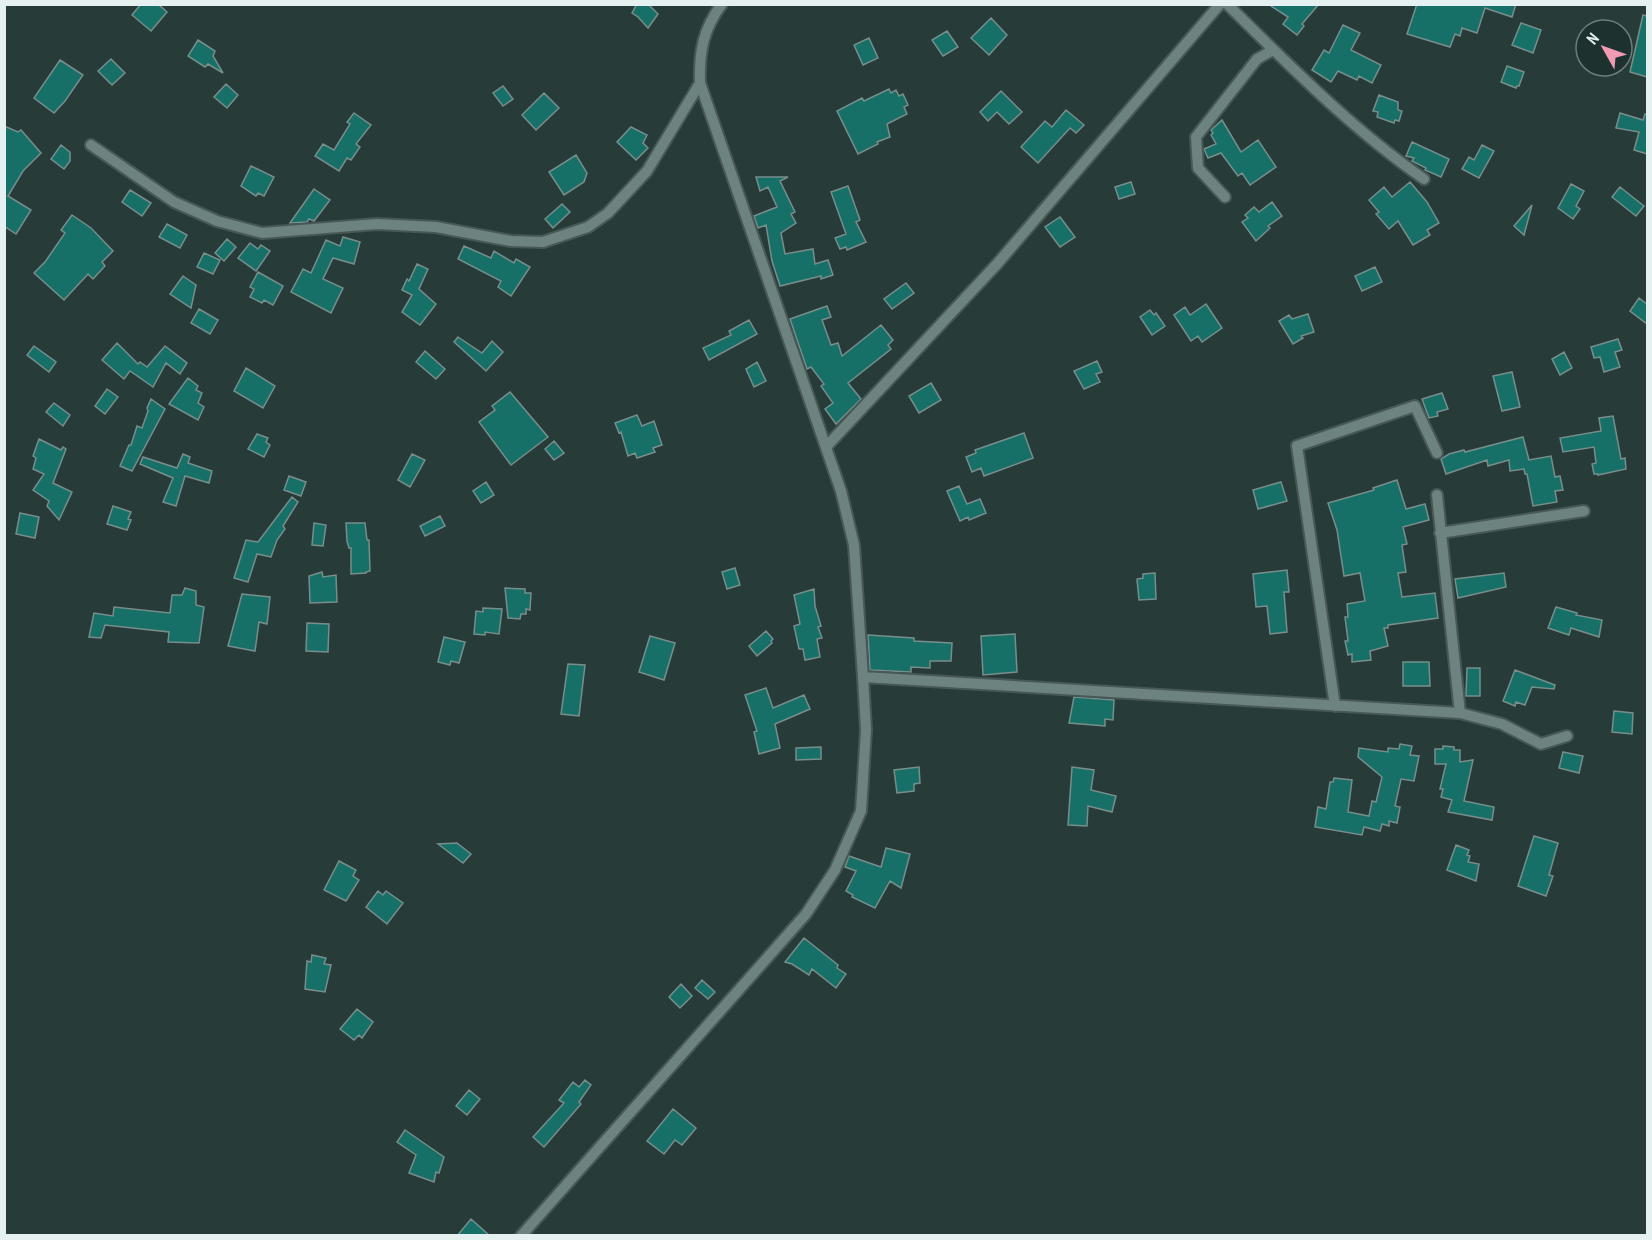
<svg xmlns="http://www.w3.org/2000/svg" width="1652" height="1240" font-family="'PT Sans Narrow',sans-serif">
	<style>
		.building { fill: #177068; stroke: #788e8b; stroke-width: 1.5 }
		.lines { fill: none; stroke-linecap: round; stroke-linejoin: round }
		.street-casing { stroke: #475856; stroke-width: 14 }
		.street { stroke: #6d8380; stroke-width: 10 }
	</style>
	<rect width="100%" height="100%" fill="#273b39"/>
	<path class="building" d="M141 4H158L167 12 151 31 132 15Z
		M637 4H648L658 14 648 28 638 17 632 13Z
		M1268 4H1319L1302 24 1304 26 1297 35 1283 24 1288 17Z
		M1417 4H1516L1512 17 1485 8 1477 33 1462 28 1460 36 1455 34 1450 47 1407 34Z
		M1643 15 1647 16V77L1630 72Z
		M991 18 1007 35 989 55 971 38Z
		M1521 23 1541 30 1533 53 1512 45Z
		M1343 25 1360 33 1351 50 1381 65 1372 83 1359 76 1357 80 1338 71 1331 82 1312 70 1324 50 1329 53Z
		M947 31 958 47 943 56 932 40Z
		M869 38 878 58 863 65 854 45Z
		M198 40 215 51 213 56 223 73 208 64 205 67 188 56Z
		M111 59 125 73 112 85 98 71Z
		M60 60 83 75 65 101 54 113 34 98Z
		M1507 66 1524 72 1519 86H1517L1516 88 1501 82Z
		M226 84 238 95 227 108 214 97Z
		M503 86 513 99 503 106 493 93Z
		M889 89 891 93 896 90 899 96 903 94 908 105 904 107 907 114 887 124 890 137 877 142 878 144 858 154 837 111 862 98 864 101Z
		M1001 91 1022 112 1009 124 997 112 988 121 980 112Z
		M544 93 559 108 536 130 522 115Z
		M1379 95 1398 102V110L1402 111 1399 121 1395 120 1394 123 1377 117 1378 112 1373 111Z
		M1066 110 1084 125 1076 133 1070 128 1038 163 1021 147 1045 121 1052 127Z
		M354 113 371 125 356 144 360 147 351 160 347 158 339 171 315 156 323 144 334 150 350 124 347 122Z
		M1620 113 1643 120 1645 114H1647V154L1634 150 1639 132 1616 128Z
		M1222 120 1241 152 1258 140 1276 167 1250 185 1242 173 1238 176 1221 153 1208 158 1204 149 1216 144 1211 135 1213 133 1211 130Z
		M4 126 18 132 21 130 41 153 23 171 8 196 31 210 16 234 4 226Z
		M631 127 647 135 643 143 648 148 636 160 617 142Z
		M1412 142 1449 159 1441 177 1425 170 1426 168 1412 161 1414 158 1406 156Z
		M61 145 70 152V161L64 169 51 159Z
		M1482 145 1494 151 1479 178 1462 169 1469 157 1474 160Z
		M576 155 587 173 584 182 564 195 549 172Z
		M251 166 274 177 264 196 258 193 256 196 241 186Z
		M756 177H788L780 181 795 212 791 214 796 223 781 233 785 254 813 249 815 264 828 260 833 275 821 279V276L780 286 772 261 766 225 758 228 754 216 777 207 768 187 760 191Z
		M1131 182 1135 194 1119 199 1115 187Z
		M1410 182 1427 202 1439 223 1427 230 1430 235 1413 245 1398 221 1389 229 1376 214 1379 212 1369 200 1384 187 1392 197Z
		M1571 184 1584 191 1576 206 1580 209 1573 219 1558 208Z
		M848 186 860 220 856 222 866 242 847 250 846 247 840 249 835 238 846 234 831 192Z
		M1620 187 1644 206 1636 216 1612 197Z
		M314 189 330 200 314 221 309 219 307 222 290 223Z
		M130 190 151 203 142 216 122 202Z
		M1272 202 1282 216 1268 226 1270 228 1256 241 1242 222 1248 218 1245 215 1254 207 1259 212Z
		M562 204 570 212 553 228 545 219Z
		M1532 205 1524 235 1514 226Z
		M72 215 91 228 113 251 102 262 105 266 93 279 88 274 64 300 34 273 45 262 65 233 61 230Z
		M1060 217 1075 237 1060 247 1045 227Z
		M167 224 187 235 180 248 159 237Z
		M343 237 360 242 354 264 333 258 323 279 343 288 331 313 291 292 303 269 311 273 326 240 340 246Z
		M227 239 236 247 224 261 215 253Z
		M250 243 258 249 261 245 270 251 256 271 238 258Z
		M464 246 491 258 494 251 514 263 516 259 530 267 511 296 498 287 501 281 458 259Z
		M204 253 220 260 213 274 197 267Z
		M417 264 428 269 419 289 436 304 420 325 402 312 412 295 402 290 407 279 409 281Z
		M1375 267 1382 282 1362 291 1355 276Z
		M258 272 283 286 273 305 264 300 262 303 250 297 254 289 250 287Z
		M183 276 196 285 191 308 170 294Z
		M906 283 914 293 892 309 884 299Z
		M1639 298 1647 304V324L1630 311Z
		M1206 304 1222 328 1202 342 1198 336 1191 341 1174 315 1185 307 1190 315Z
		M827 306 831 317 822 320 831 345 838 343 842 356 881 325 893 340 888 345 891 349 848 383 861 399 836 424 825 409 833 403 821 386 824 384 811 367 807 369 790 319Z
		M199 309 218 320 210 334 191 323Z
		M1150 310 1154 315 1156 313 1165 326 1152 335 1140 317Z
		M1308 314 1314 332 1301 336 1303 338 1293 344 1279 321 1289 315 1292 319Z
		M749 320 757 334 709 360 703 348 731 335 729 331Z
		M458 337 482 353 492 341 503 352 486 371 454 342Z
		M1618 339 1622 350 1615 352 1620 367 1604 372 1600 357 1594 358 1591 347Z
		M117 343 138 364 140 362 147 367 165 346 187 363 180 374 166 363 153 387 130 371 124 379 102 360Z
		M34 346 56 362 49 372 27 355Z
		M425 351 445 369 436 379 416 362Z
		M1564 352 1572 368 1560 375 1552 359Z
		M1097 361 1102 372 1096 374 1100 382 1084 389 1074 371Z
		M757 362 766 381 754 387 746 369Z
		M246 368 275 386 263 408 234 391Z
		M1512 372 1520 407 1502 411 1493 376Z
		M188 378 198 386 196 390 202 393 198 403 204 407 198 420 169 404Z
		M931 383 941 400 919 413 909 396Z
		M107 389 118 397 105 414 95 406Z
		M510 392 548 437 511 465 479 422 495 410 492 406Z
		M1442 393 1448 409 1437 412 1438 416 1429 418 1422 399Z
		M151 399 165 409 132 471 120 466 129 445H131L137 426 142 428 148 411 147 408Z
		M54 403 70 415 63 426 46 412Z
		M637 415 642 426 654 421 662 445 653 448 655 452 637 458 635 453 628 456 621 432 619 433 615 423Z
		M1613 416 1621 459 1625 458 1626 469 1598 475V474H1594L1592 464 1596 463 1594 447 1563 452 1560 438 1601 431 1599 418Z
		M1024 433 1033 458 984 476 981 468 972 472 966 457 976 453 975 450Z
		M257 434 268 438 266 442 270 445 264 457 248 449Z
		M1523 437 1529 460 1551 456 1555 477 1560 476 1563 490 1555 491 1557 502 1533 506 1527 474H1525L1524 469 1510 471 1509 460 1488 466 1487 460 1446 474 1441 459 1449 454 1464 450 1465 452Z
		M39 439 61 450 63 447 66 449 53 483 72 492 59 520 47 506 49 501 33 490 44 474 33 469 36 458 33 456Z
		M554 441 564 453 554 460 545 449Z
		M183 454 190 457 188 463 212 471 209 483 185 476 176 506 163 502 173 478 140 464 143 457 177 468Z
		M412 454 425 460 410 487 398 480Z
		M289 476 306 482 301 496 284 490Z
		M1397 480 1406 509 1425 504 1429 520 1403 527 1407 544 1402 545 1406 572 1398 573 1402 597 1435 593 1438 618 1388 625V628H1384L1388 646 1370 651 1371 660 1352 662V654L1348 655 1345 641H1348L1345 617H1348L1347 604 1365 601 1360 573 1344 576 1337 530 1328 503 1374 490 1373 488Z
		M486 482 494 495 481 503 473 491Z
		M1281 482 1287 501 1258 509 1253 490Z
		M959 486 967 504 980 499 986 513 969 520 968 517 960 521 947 491Z
		M292 497 298 502 283 526 285 529 277 540 271 557 257 554 248 582 234 578 246 540 258 542Z
		M113 506 131 512 128 519 131 520 127 530 107 524Z
		M20 513 39 517 35 538 16 534Z
		M440 516 445 526 425 536 420 526Z
		M314 523 326 525 323 546 312 545Z
		M346 523H365L367 540H369L370 571 366 572V573L351 574V548H349L347 541Z
		M735 568 740 585 727 589 722 572Z
		M1287 570 1289 592H1284L1287 632 1270 634 1267 606 1256 607 1253 574Z
		M322 572 323 577 336 575 337 602 310 603 309 576Z
		M1155 573 1156 599 1139 600 1137 579 1143 578V574Z
		M1504 573 1506 587 1458 598 1455 579Z
		M185 588 196 591V605L204 607 199 643 168 642 169 632 105 625 101 638 89 637 94 613 113 616 114 607 170 613 172 595H182Z
		M505 588 525 589V593H531L530 610 526 609V614H521L520 619 508 618Z
		M814 589 815 606 821 626 818 627 822 638 817 639 820 657 805 660 803 649H799L794 626 800 624 794 595Z
		M242 594 270 597 267 624 259 622 255 651 228 646Z
		M1556 607 1577 613 1576 615 1602 620 1599 637 1571 628 1569 635 1548 628Z
		M483 608 502 609 499 634 485 632V635L474 634 476 611 483 612Z
		M307 623 329 624 328 652 306 651Z
		M766 631 773 639 771 641 772 643 757 656 749 646Z
		M1015 634 1017 672 983 675 981 636Z
		M868 635 914 638V641L952 643 951 661H930V668L911 667V672L870 670Z
		M650 636 675 643 664 680 639 672Z
		M444 637 465 642 459 663 451 661 450 665 438 662Z
		M1403 662H1429L1430 686H1403Z
		M568 664 585 665 579 716 561 714Z
		M1467 668H1480V696H1466Z
		M1515 670 1555 685 1554 689 1532 687 1525 705 1516 702 1515 706 1503 701Z
		M766 688 773 708 804 695 810 709 775 724 780 748 759 754 754 732 757 731 745 695Z
		M1074 697 1114 700 1113 720 1105 719V726L1069 723Z
		M1614 711 1633 713 1632 734 1612 732Z
		M1400 744 1412 746 1410 755 1419 756 1414 781 1401 779 1395 806 1400 807 1397 823 1389 821V826L1382 824 1380 831 1364 827 1362 835 1315 827 1318 807 1326 809 1330 782H1333L1334 778 1352 780 1348 812 1369 816 1372 801 1376 802 1382 777 1358 757 1359 748 1388 752V748L1399 749Z
		M1443 746 1454 747V750H1460V762L1473 760 1464 801 1494 807 1492 820 1448 812 1452 800 1441 797 1443 789H1440L1446 764H1435V749H1443Z
		M821 747V759L796 760V748Z
		M1563 752 1583 756 1579 773 1559 768Z
		M919 767 920 783 914 784V791L897 793 894 770Z
		M1072 767 1094 770 1091 790 1116 796 1112 812 1088 806 1087 826 1068 825Z
		M1534 836 1558 843 1549 875 1553 876 1546 896 1518 886Z
		M457 843 471 854 463 863 438 844Z
		M1456 845 1469 850 1467 855 1470 856 1468 862 1479 864 1476 881 1447 870Z
		M886 848 910 854 901 888 890 881 875 908 852 897 853 895 846 891 856 871 845 867 849 856 881 867Z
		M339 861 356 870 353 876 359 880 346 901 324 890Z
		M378 891 383 895 386 891 403 903 387 924 366 907Z
		M804 938 838 965 837 968 846 974 836 988 812 969 809 975 792 964 785 962Z
		M312 955 326 958 324 964 331 965 325 992 305 989 307 961 311 962Z
		M702 980 715 992 708 999 695 988Z
		M681 984 692 996 680 1008 669 997Z
		M357 1009 373 1022 362 1038 359 1035 354 1040 340 1029Z
		M585 1080 591 1085 579 1102 581 1104 544 1147 533 1137 564 1103 559 1100 573 1082 579 1087Z
		M469 1090 480 1099 467 1115 456 1106Z
		M673 1109 696 1128 682 1145 675 1140 664 1154 647 1141Z
		M405 1130 444 1157 439 1173 436 1172 434 1182 409 1173 416 1155 397 1142Z
		M471 1219 490 1236H457Z"/>
	<g class="lines">
		<defs>
			<path id="street" d="M1227 4C1290 66 1352 129 1424 179
				M91 145 174 202 217 221 262 233 377 224 436 227 511 241 543 242 588 227 608 213 647 171 700 83
				M1225 197 1198 168 1196 137 1257 59 1273 50
				M826 447 997 264 1220 4
				M1437 495 1460 713
				M1440 533 1584 511
				M863 677 1460 713 1502 724 1541 744 1567 736
				M1335 706 1297 446 1415 406 1437 453
				M521 1236 806 914 835 870 861 811 866 730 863 677 854 545 841 491 700 83C699 52 703 29 722 4"/>
		</defs>
		<use href="#street" class="street-casing"/>
		<use href="#street" class="street"/>
	</g>
	<rect width="1652" height="1240" fill="none" stroke="#e5f1f0" stroke-width="12"/>
	<g transform="translate(1604 48) rotate(310)"><circle r="28" fill="#1d312e" stroke="#6d7e7c" stroke-width="1.5"/>
	<path d="M0-4.5L10 22L0 15L-10 22Z" fill="#f19ab4"/>
	<text y="-9" font-size="16" font-weight="bold" text-anchor="middle" fill="#e5f1f0">N</text>
	</g>
</svg>
